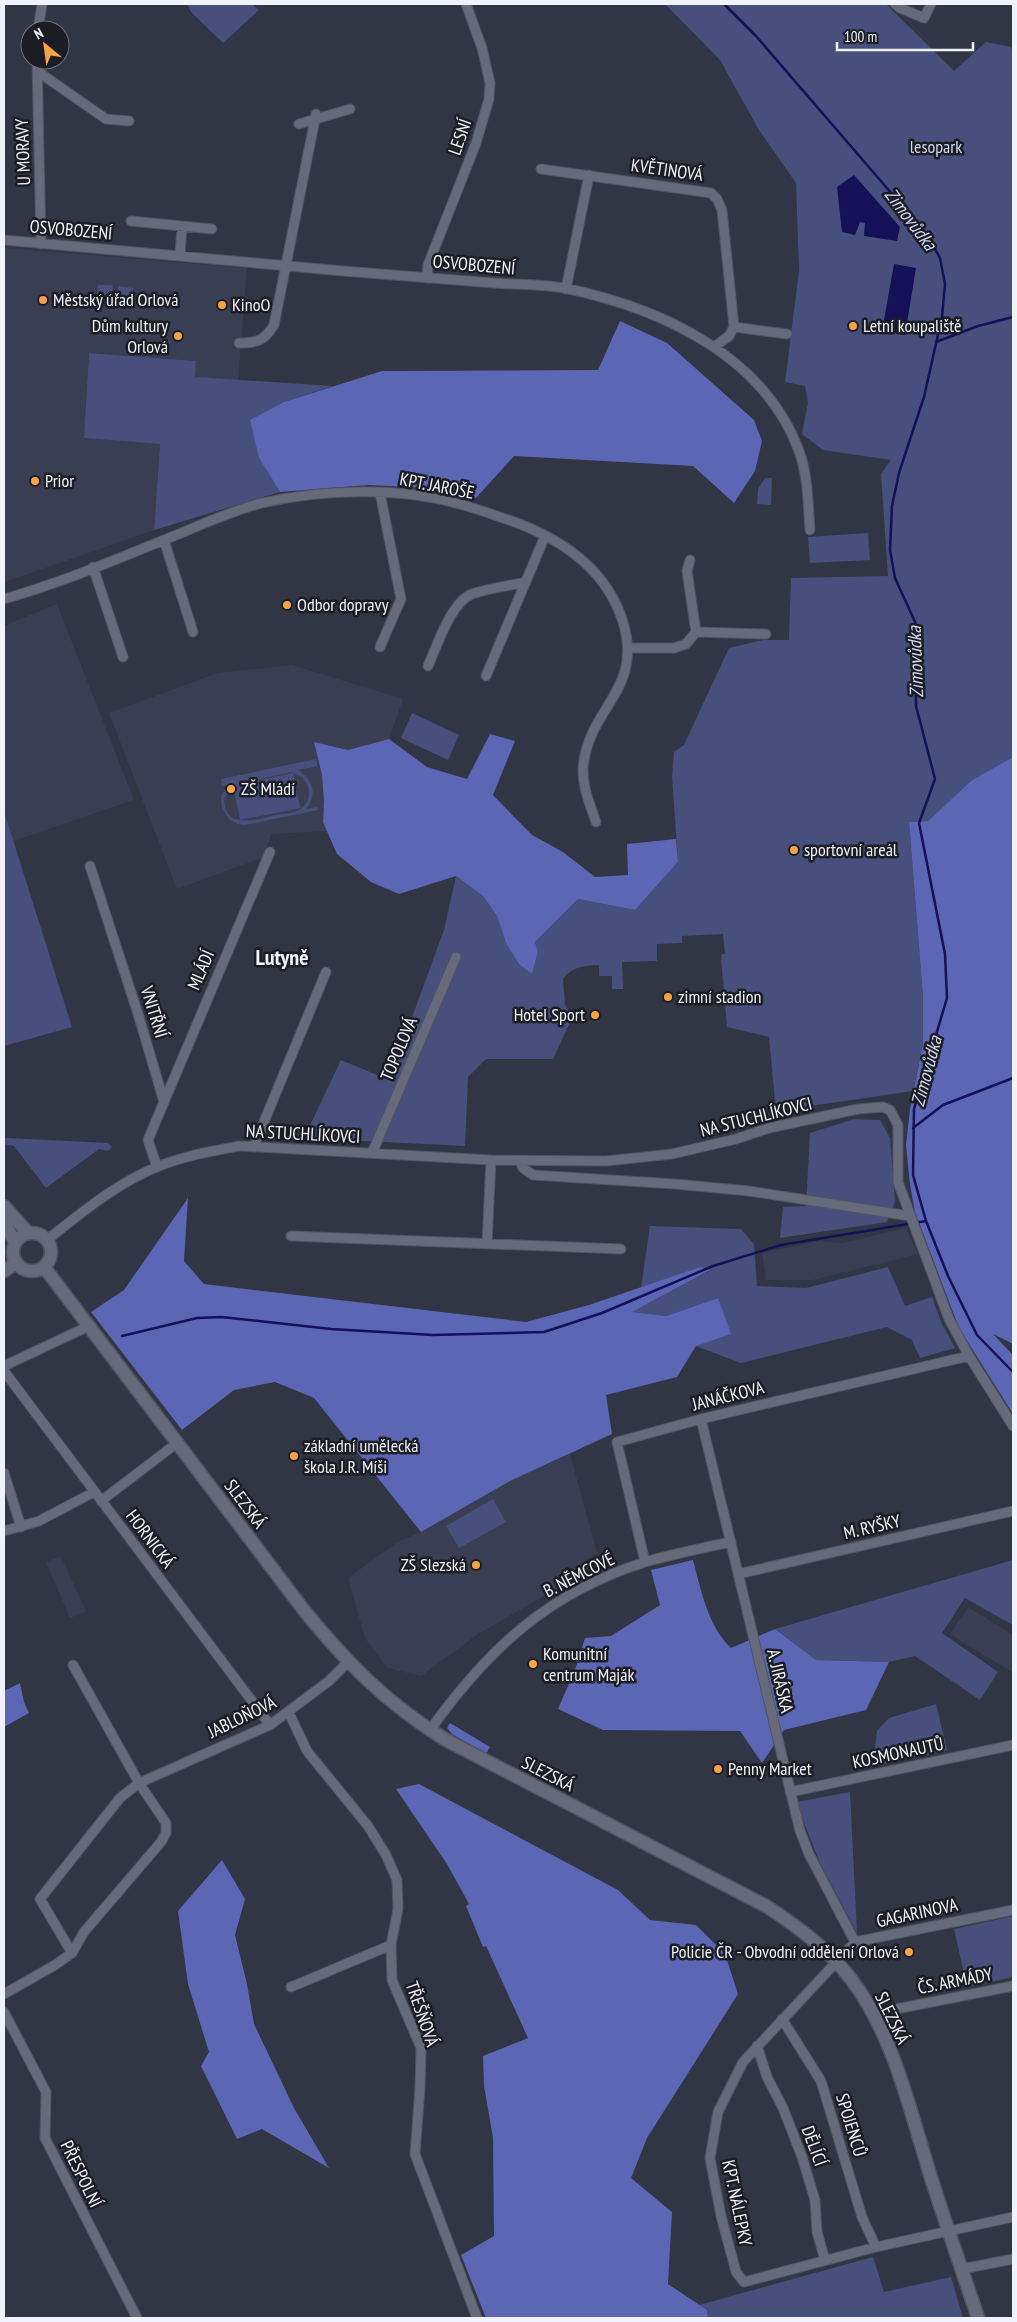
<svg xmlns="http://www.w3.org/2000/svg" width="1017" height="2322" font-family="'PT Sans Narrow',sans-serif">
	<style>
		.built { fill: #3a3e52 }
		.green { fill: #474f7d; fill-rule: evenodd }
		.forest { fill: #5b66b4 }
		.water { fill: #151058 }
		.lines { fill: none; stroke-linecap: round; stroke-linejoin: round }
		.stream { stroke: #151058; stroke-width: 2.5 }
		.street-casing { stroke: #525461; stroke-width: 11 }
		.secondary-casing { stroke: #525461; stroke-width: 15 }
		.street { stroke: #666a7a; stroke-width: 9 }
		.secondary { stroke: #666a7a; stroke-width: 12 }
		.poi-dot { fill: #f5a346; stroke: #1c1d24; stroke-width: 2 }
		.labels { text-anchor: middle; stroke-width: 5; stroke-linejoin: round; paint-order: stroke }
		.street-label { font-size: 18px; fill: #f0f2fc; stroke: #1c1d24 }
		.park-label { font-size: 18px; fill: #d2d7ed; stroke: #1c1d24 }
		.poi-label { font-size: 18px; fill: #f0f2fc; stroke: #1c1d24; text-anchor: start }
		.water-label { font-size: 19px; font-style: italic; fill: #d2d7ed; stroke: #1c1d24 }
		.district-label { font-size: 22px; font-weight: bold; fill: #f0f2fc; stroke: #1c1d24 }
	</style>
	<rect width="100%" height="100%" fill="#323544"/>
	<path class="built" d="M4 248 247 268 238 381 195 377 196 361 89 353 84 438 160 444 154 530 5 582Z
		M57 604 134 800 13 841 4 811V626Z
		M292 665 403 699 389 739 348 750 315 742 322 775 324 802 323 822 327 831 271 834 264 857 177 889 109 713 218 673Z
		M906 1228 918 1254 813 1280H766L762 1253 819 1241 843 1243Z
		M570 1454 597 1553 584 1561 589 1570 478 1634 421 1676 387 1668 365 1638 348 1578 396 1543 421 1532 510 1481Z
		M61 1556 86 1611 70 1618 46 1562Z
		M968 1607 1013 1635V1673L950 1634Z"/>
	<path class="green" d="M187 4H252L259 10 223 43 191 12Z
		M665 4H886L954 71 986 42 1011 47 1013 52V757L972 780 928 821 909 822 923 997V1043L913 1091 776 1111 769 1037 727 1027 721 958 722 954H725L723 934 682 936V943L657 944V961L622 962 623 989H612V976H599V965C584 966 573 966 563 979L565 1004 572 1018 553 1059H486L468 1077 465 1146 304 1138 341 1060 389 1080 444 930 456 876 483 896 497 916 506 943 532 974 538 952 535 942 578 899 635 910 678 862 672 777 674 752 684 745 729 648 763 640H789L791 578 888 576 881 474 891 460 823 450 802 434 808 403 805 386 785 382 799 270 796 183 759 130 720 60Z
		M98 285H113L112 296 97 294Z
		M118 286 133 288 132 297 118 296Z
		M89 353 196 361 195 377 333 386 284 402 259 458 280 492 154 530 160 444 84 438Z
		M765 478H772L771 505 757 504 758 489Z
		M868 533 870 560 810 563 808 537Z
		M412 713 459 735 448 760 401 738Z
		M316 759 317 766 298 770C313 779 318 795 306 809L317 807 318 810 245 825 237 824 229 819 222 808 221 796 228 785 222 786 221 779ZM291 772 302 777 308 786C310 794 309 802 302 808 296 813 285 814 276 815 257 819 225 831 224 799L233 785 240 820 300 808 293 773 234 785Z
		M4 811 72 1027 4 1046Z
		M854 1119 880 1120 890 1138 895 1202 887 1222 780 1238 783 1207 806 1206 810 1133Z
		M7 1138 108 1143 112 1147 108 1151 99 1149 46 1188 14 1146 4 1144V1139Z
		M650 1226 741 1229 754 1244 757 1286 806 1288 888 1267 905 1306 932 1297 942 1324 955 1348 920 1358 912 1340 887 1327 741 1363 696 1346 718 1298 666 1316 631 1312 709 1271 700 1267 641 1288Z
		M493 1499 506 1522 459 1548 446 1526Z
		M1013 1560V1625L965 1598 942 1633 998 1672 980 1700 915 1656 889 1662 816 1660 775 1629Z
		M936 1704 947 1750 873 1766 877 1731 889 1718Z
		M850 1792 857 1933 820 1863 796 1802Z
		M1013 1916V1977L967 1987 954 1929Z
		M873 2257 884 2292 951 2277 963 2318H708L707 2310 699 2305Z"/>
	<path class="forest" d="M620 321 667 343 754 420 762 441 755 471 734 503 693 466 514 456 476 498 428 488 369 485 280 492 259 458 250 420 284 402 382 371 598 370Z
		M490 734 515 741 493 795 532 835 563 852 595 877 628 875 627 844 676 839 678 862 635 910 578 899 535 942 538 952 532 974 519 964 506 943 497 916 483 896 456 876 399 894 371 882 337 854 323 822 324 802 322 775 314 742 348 750 389 739 427 767 467 779Z
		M1013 757V1344L993 1334 1013 1355V1414L959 1328 915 1212 910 1185 906 1145 910 1109 923 1043V997L909 822 928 821 972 780Z
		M188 1198 184 1261 204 1284 526 1322 589 1305 700 1267 710 1270 632 1312 666 1316 718 1298 731 1334 696 1346 677 1377 606 1395 612 1434 510 1481 421 1532 314 1398 275 1382 234 1390 182 1430 91 1312 124 1290Z
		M693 1560C701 1590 708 1626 731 1648L775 1629 816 1660 889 1662 866 1710 784 1730 762 1763 740 1731 603 1730 558 1709 576 1667 585 1638 611 1636 660 1605 651 1570Z
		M20 1683 24 1702 29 1713 4 1727V1691Z
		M450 1723 490 1747 486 1754 452 1734 447 1728Z
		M419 1784 618 1890 650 1920 696 1925 725 1954 738 1994 647 2138 631 2178 672 2212 668 2284 707 2310 708 2318H486L461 2255 494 2236 493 2138 484 2086 483 2056 528 2038 486 1946 483 1947 466 1906 469 1904 447 1864 396 1789Z
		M222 1860 245 1899 235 1935 247 1984 254 2024 294 2108 329 2168 262 2129 237 2139 201 2066 209 2052 188 1984 178 1911Z"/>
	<path class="water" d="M854 175 900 227 897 241 864 236 865 223 860 222 855 235 842 232 837 187Z
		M894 264 916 268 905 335 882 331Z"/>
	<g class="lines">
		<path class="stream" d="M724 4 756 36 892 194 931 242 940 258 945 284 942 317 924 397 899 473 892 506 890 550 895 578 916 624V706L935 779 919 823 945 954 947 998 914 1109 913 1175 926 1221 948 1276 977 1335 1013 1372
			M936 342 978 326 1013 317
			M913 1128 943 1105 1013 1078
			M122 1336 197 1318 221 1317 331 1329 433 1335 544 1332 602 1313 713 1266 781 1245 926 1221"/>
		<defs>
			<path id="street" d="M895 4 900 8 924 18 931 4
				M38 30 42 4
				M37 60 41 244
				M37 71 106 119 129 121
				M299 124 350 109
				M541 169 711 193 717 199 722 210 734 327 729 336 714 347
				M131 221 212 229
				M4 240C117 250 230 261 343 271 393 275 444 279 494 283 519 285 545 284 569 289 662 309 764 356 799 451 808 475 808 504 810 530
				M180 256 182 226
				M427 278 428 265 476 143 489 99 490 83 482 48 466 4
				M566 289 589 175
				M734 327 787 334
				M239 343C257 343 264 341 274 325L316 114
				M164 540 193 632
				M93 567 123 657
				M4 599C60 583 115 560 169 538 199 526 230 511 262 503 323 489 399 487 459 504 475 508 491 514 506 519 559 537 606 567 623 622 643 688 593 705 584 760 580 781 589 802 596 822
				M696 632 766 634
				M380 647 401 599 380 493
				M629 648H674L686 644 696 632 687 571 690 560
				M428 666C437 646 451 602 472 594 489 588 508 586 526 582
				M486 676 545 536
				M90 866 139 1017 164 1102 148 1140 157 1167
				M164 1102 270 852
				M254 1146 326 972
				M372 1153 456 957
				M520 1161 523 1168 533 1175 675 1184 749 1191 910 1216
				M291 1236 621 1249
				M47 1240C81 1213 117 1183 157 1167 183 1156 212 1151 239 1146L491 1160 606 1161 672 1154 736 1139 769 1128 858 1109 883 1107 890 1110 898 1125V1182L949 1319 969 1356 1013 1426
				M487 1244 491 1160
				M4 1366 89 1326
				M4 1371 270 1725
				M701 1419 800 1831 809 1854 855 1942
				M4 1473 21 1527
				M101 1501 177 1443
				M4 1531 39 1521 94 1492
				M645 1562 617 1442 701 1419 969 1356
				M738 1574 1013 1511
				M289 1713 307 1751 368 1826 386 1855 397 1880 398 1909 391 1945 392 1980 421 2048 420 2088 415 2154 477 2318
				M430 1730C488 1649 548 1593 645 1562 673 1554 702 1548 731 1542
				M790 1792 1013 1745
				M1013 1910 855 1942 743 2062 718 2112 710 2158 721 2216 736 2272 744 2282 876 2247 1013 2217
				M72 1953 40 1899 120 1798 139 1783 270 1725 329 1681 348 1662
				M291 1987 391 1945
				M4 1994 55 1965 72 1953 84 1932 161 1842 166 1833V1823L139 1783 73 1665
				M4 2012 46 2092 45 2138 137 2318
				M874 2017 896 2009 1013 1986
				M782 2019 821 2081 862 2217 876 2247
				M757 2046 767 2077 783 2108 802 2157 815 2200 817 2232 825 2260
				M962 2269 1013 2259"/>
			<path id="secondary" d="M4 1206 28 1233
				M4 1222 15 1242
				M13 1252a19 19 0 1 1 38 0a19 19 0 1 1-38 0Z
				M44 1267 303 1609C346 1662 387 1704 446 1740L766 1906C798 1927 827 1948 851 1979 893 2034 909 2107 929 2171 944 2220 962 2269 978 2318
				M4 1271 16 1263"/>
		</defs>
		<use href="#street" class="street-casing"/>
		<use href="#secondary" class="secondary-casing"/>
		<use href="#street" class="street"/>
		<use href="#secondary" class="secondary"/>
	</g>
	<g class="poi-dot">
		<circle cx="43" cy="300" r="5"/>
		<circle cx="222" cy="305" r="5"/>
		<circle cx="853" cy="326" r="5"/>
		<circle cx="178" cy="336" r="5"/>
		<circle cx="35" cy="481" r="5"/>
		<circle cx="287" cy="605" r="5"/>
		<circle cx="231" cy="789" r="5"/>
		<circle cx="794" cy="850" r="5"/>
		<circle cx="668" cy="997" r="5"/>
		<circle cx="595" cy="1015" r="5"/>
		<circle cx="294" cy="1456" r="5"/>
		<circle cx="476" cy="1565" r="5"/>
		<circle cx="533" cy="1664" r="5"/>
		<circle cx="718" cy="1769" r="5"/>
		<circle cx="909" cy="1952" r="5"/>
	</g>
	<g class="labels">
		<g class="street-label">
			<text transform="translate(460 137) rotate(-71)" y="6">LESNÍ</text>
			<text transform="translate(23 152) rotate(-92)" y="6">U MORAVY</text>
			<text transform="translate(667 170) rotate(8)" y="6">KVĚTINOVÁ</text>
			<text transform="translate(71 230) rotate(5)" y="6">OSVOBOZENÍ</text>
			<text transform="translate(474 265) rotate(5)" y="6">OSVOBOZENÍ</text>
			<text transform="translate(437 486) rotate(11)" y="6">KPT. JAROŠE</text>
			<text transform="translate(201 970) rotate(-67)" y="6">MLÁDÍ</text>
			<text transform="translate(154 1012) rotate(73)" y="6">VNITŘNÍ</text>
			<text transform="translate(399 1049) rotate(-67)" y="6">TOPOLOVÁ</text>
			<text transform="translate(756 1117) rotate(-14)" y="6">NA STUCHLÍKOVCI</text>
			<text transform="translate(303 1134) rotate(3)" y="6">NA STUCHLÍKOVCI</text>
			<text transform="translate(728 1396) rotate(-14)" y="6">JANÁČKOVA</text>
			<text transform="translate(245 1504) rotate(53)" y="6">SLEZSKÁ</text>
			<text transform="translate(872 1527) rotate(-13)" y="6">M. RYŠKY</text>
			<text transform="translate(150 1539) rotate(53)" y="6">HORNICKÁ</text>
			<text transform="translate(579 1575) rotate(-27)" y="6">B. NĚMCOVÉ</text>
			<text transform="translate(780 1681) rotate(77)" y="6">A. JIRÁSKA</text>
			<text transform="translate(242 1717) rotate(-26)" y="6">JABLOŇOVÁ</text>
			<text transform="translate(898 1753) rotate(-12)" y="6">KOSMONAUTŮ</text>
			<text transform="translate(548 1774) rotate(27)" y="6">SLEZSKÁ</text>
			<text transform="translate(917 1913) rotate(-12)" y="6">GAGARINOVA</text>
			<text transform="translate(955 1981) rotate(-11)" y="6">ČS. ARMÁDY</text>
			<text transform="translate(422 2014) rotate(71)" y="6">TŘEŠŇOVÁ</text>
			<text transform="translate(892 2018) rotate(64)" y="6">SLEZSKÁ</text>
			<text transform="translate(851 2125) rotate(73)" y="6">SPOJENCŮ</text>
			<text transform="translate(814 2146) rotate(70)" y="6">DĚLÍCÍ</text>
			<text transform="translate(81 2174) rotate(64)" y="6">PŘESPOLNÍ</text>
			<text transform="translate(737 2203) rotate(78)" y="6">KPT. NÁLEPKY</text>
		</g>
		<g class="park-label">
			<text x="936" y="153">lesopark</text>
		</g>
		<g class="poi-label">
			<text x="53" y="306">Městský úřad Orlová</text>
			<text x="232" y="311">KinoO</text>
			<text x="168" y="332" text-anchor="end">Dům kultury<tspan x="168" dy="21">Orlová</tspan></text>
			<text x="863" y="332">Letní koupaliště</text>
			<text x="45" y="487">Prior</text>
			<text x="297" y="611">Odbor dopravy</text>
			<text x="241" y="795">ZŠ Mládí</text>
			<text x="804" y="856">sportovní areál</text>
			<text x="678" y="1003">zimní stadion</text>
			<text x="585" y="1021" text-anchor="end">Hotel Sport</text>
			<text x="304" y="1452">základní umělecká<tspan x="304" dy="21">škola J.R. Míši</tspan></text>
			<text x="466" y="1571" text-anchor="end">ZŠ Slezská</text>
			<text x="543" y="1660">Komunitní<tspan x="543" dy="21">centrum Maják</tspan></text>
			<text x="728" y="1775">Penny Market</text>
			<text x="899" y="1958" text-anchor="end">Policie ČR - Obvodní oddělení Orlová</text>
		</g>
		<g class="water-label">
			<text transform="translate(911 219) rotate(53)" y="7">Zimovůdka</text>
			<text transform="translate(915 662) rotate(-92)" y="7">Zimovůdka</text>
			<text transform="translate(926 1071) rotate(-75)" y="7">Zimovůdka</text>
		</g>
		<g class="district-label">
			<text x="282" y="965">Lutyně</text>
		</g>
	</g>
	<rect width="1017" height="2322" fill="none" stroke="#f0f2fc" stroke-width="10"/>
	<g transform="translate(45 45) rotate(331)"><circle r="24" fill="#1c1d24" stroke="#71727a"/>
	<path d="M0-4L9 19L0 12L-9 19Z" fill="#f5a346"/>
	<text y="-8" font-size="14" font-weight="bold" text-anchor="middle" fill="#f0f2fc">N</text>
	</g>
	<path d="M837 42v8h136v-8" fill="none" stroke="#f0f2fc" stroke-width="2.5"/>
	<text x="844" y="42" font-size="15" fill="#f0f2fc" stroke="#1c1d24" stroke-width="4" paint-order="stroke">100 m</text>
</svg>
